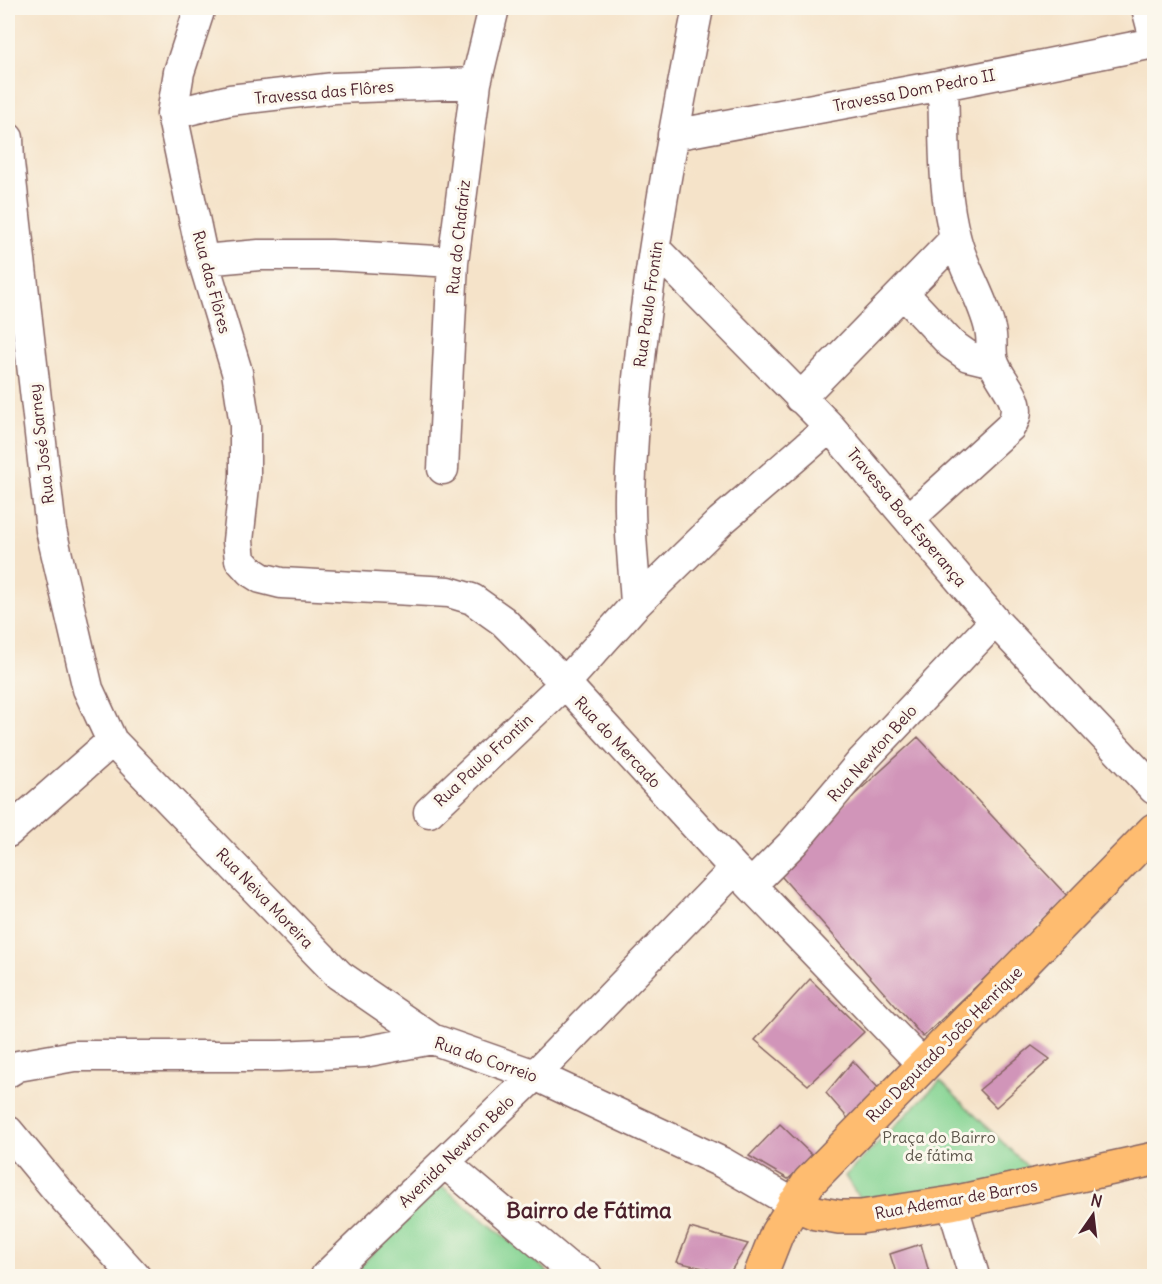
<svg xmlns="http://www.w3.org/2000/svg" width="1162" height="1284" font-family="Delius,sans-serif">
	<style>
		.green { fill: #85d493; stroke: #687a5f; stroke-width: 1.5 }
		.building { fill: #d195b9 }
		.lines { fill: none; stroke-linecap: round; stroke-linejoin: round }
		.minor-casing { stroke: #866462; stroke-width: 33 }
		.major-casing { stroke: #866462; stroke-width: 36 }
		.minor { stroke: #fff; stroke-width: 30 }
		.major { stroke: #febc70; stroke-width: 33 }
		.labels { text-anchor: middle; stroke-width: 6; stroke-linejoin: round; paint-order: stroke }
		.street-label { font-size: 16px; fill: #4a1f2b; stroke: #fbf7ec }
		.park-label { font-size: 16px; fill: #5c554a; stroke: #fbf7ec }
		.district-label { font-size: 22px; font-weight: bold; fill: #4a1f2b; stroke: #fbf7ec }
	</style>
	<rect width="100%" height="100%" fill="#fbf7ec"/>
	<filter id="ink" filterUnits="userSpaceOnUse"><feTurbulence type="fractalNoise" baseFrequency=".0167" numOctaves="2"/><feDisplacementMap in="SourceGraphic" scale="12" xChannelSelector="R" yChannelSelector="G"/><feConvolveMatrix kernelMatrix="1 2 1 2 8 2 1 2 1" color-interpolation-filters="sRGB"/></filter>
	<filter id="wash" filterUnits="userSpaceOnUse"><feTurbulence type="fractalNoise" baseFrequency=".008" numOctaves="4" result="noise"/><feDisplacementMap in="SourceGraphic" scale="24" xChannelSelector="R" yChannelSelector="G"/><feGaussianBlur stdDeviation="1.35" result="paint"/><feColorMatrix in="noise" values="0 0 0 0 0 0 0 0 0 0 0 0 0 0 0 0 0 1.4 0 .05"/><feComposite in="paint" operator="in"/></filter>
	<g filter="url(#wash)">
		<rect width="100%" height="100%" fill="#f5e3c9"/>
		<path class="green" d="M940 1081 1035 1174 865 1207 845 1176Z
			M438 1183 553 1276H351Z"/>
		<g id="blocks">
			<path class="building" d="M918 737 1069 898 923 1037 774 868Z
				M810 979 864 1032 808 1085 755 1040Z
				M1032 1046 1050 1059 996 1107 979 1090Z
				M853 1061 883 1093 851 1122 826 1093Z
				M780 1124 814 1157 788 1179 749 1156Z
				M690 1228 748 1244 729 1274 677 1262Z
				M921 1244 930 1276H897L890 1254Z"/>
		</g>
	</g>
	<g filter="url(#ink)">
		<use href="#blocks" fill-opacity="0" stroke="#866462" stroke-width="1.5"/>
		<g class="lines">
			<defs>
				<path id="minor" d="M200 8 179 72 172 114 203 260 237 372 245 425V477L238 541 240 560 250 571 261 578 281 583 449 592 472 599 503 621 565 683 735 869 924 1066
					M1147 8 1154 35
					M172 114 230 100 334 88 476 83
					M673 135 943 85 1154 43
					M8 138 9 163 51 530 88 689 112 741 339 975 432 1039
					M655 249 830 427 995 621 1154 789
					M203 260 259 255H331L453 262
					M903 293 951 344 968 356 993 362
					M800 398 955 239
					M443 469 453 262 476 83 494 8
					M909 519 1010 427C1028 402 1000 384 993 361 990 351 993 340 990 329 983 298 964 271 956 240 942 191 945 135 943 85
					M636 604C634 568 629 530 630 494 636 330 666 168 698 8
					M429 812 565 683 636 604 721 521 830 427
					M8 832 112 741
					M751 885 793 843 863 760 995 621
					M8 1072 18 1066 74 1056H278L364 1052 432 1039 535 1075 723 1163 794 1204
					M8 1131 57 1190 135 1276
					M445 1163 567 1266 587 1276
					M952 1203 974 1276
					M326 1276 535 1075 735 869"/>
				<path id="major" d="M794 1204 816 1213 839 1217H861L952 1203 1154 1159
					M760 1276 777 1233 809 1182 1154 830"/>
			</defs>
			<use href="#minor" class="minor-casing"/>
			<use href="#major" class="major-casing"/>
			<use href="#minor" class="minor"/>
			<use href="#major" class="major"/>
		</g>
	</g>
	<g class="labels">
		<g class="street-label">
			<text transform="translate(914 90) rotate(-11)" y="6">Travessa Dom Pedro II</text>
			<text transform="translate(324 92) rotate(-5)" y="6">Travessa das Flôres</text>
			<text transform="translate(458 237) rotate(-84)" y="6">Rua do Chafariz</text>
			<text transform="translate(212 282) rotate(75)" y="6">Rua das Flôres</text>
			<text transform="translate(648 304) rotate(-82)" y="6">Rua Paulo Frontin</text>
			<text transform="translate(41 444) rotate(-97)" y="6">Rua José Sarney</text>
			<text transform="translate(907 517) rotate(50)" y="6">Travessa Boa Esperança</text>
			<text transform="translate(618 742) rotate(47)" y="6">Rua do Mercado</text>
			<text transform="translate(872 753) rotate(-48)" y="6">Rua Newton Belo</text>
			<text transform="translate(483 760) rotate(-43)" y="6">Rua Paulo Frontin</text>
			<text transform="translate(265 898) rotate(46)" y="6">Rua Neiva Moreira</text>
			<text transform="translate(944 1044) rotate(-45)" y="6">Rua Deputado João Henrique</text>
			<text transform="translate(486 1059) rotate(19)" y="6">Rua do Correio</text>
			<text transform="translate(456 1151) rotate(-44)" y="6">Avenida Newton Belo</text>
			<text transform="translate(956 1199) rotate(-10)" y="6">Rua Ademar de Barros</text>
		</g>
		<g class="park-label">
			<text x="939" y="1143">Praça do Bairro<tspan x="939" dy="18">de fátima</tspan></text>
		</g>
		<g class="district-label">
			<text x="589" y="1218">Bairro de Fátima</text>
		</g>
	</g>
	<rect width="1162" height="1284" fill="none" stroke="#fbf7ec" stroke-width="30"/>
	<g transform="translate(1093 1215) rotate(14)" stroke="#fbf7ec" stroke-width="4.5" paint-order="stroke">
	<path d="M0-4.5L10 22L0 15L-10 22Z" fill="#4a1f2b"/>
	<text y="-9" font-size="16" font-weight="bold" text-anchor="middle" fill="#4a1f2b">N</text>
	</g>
</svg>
